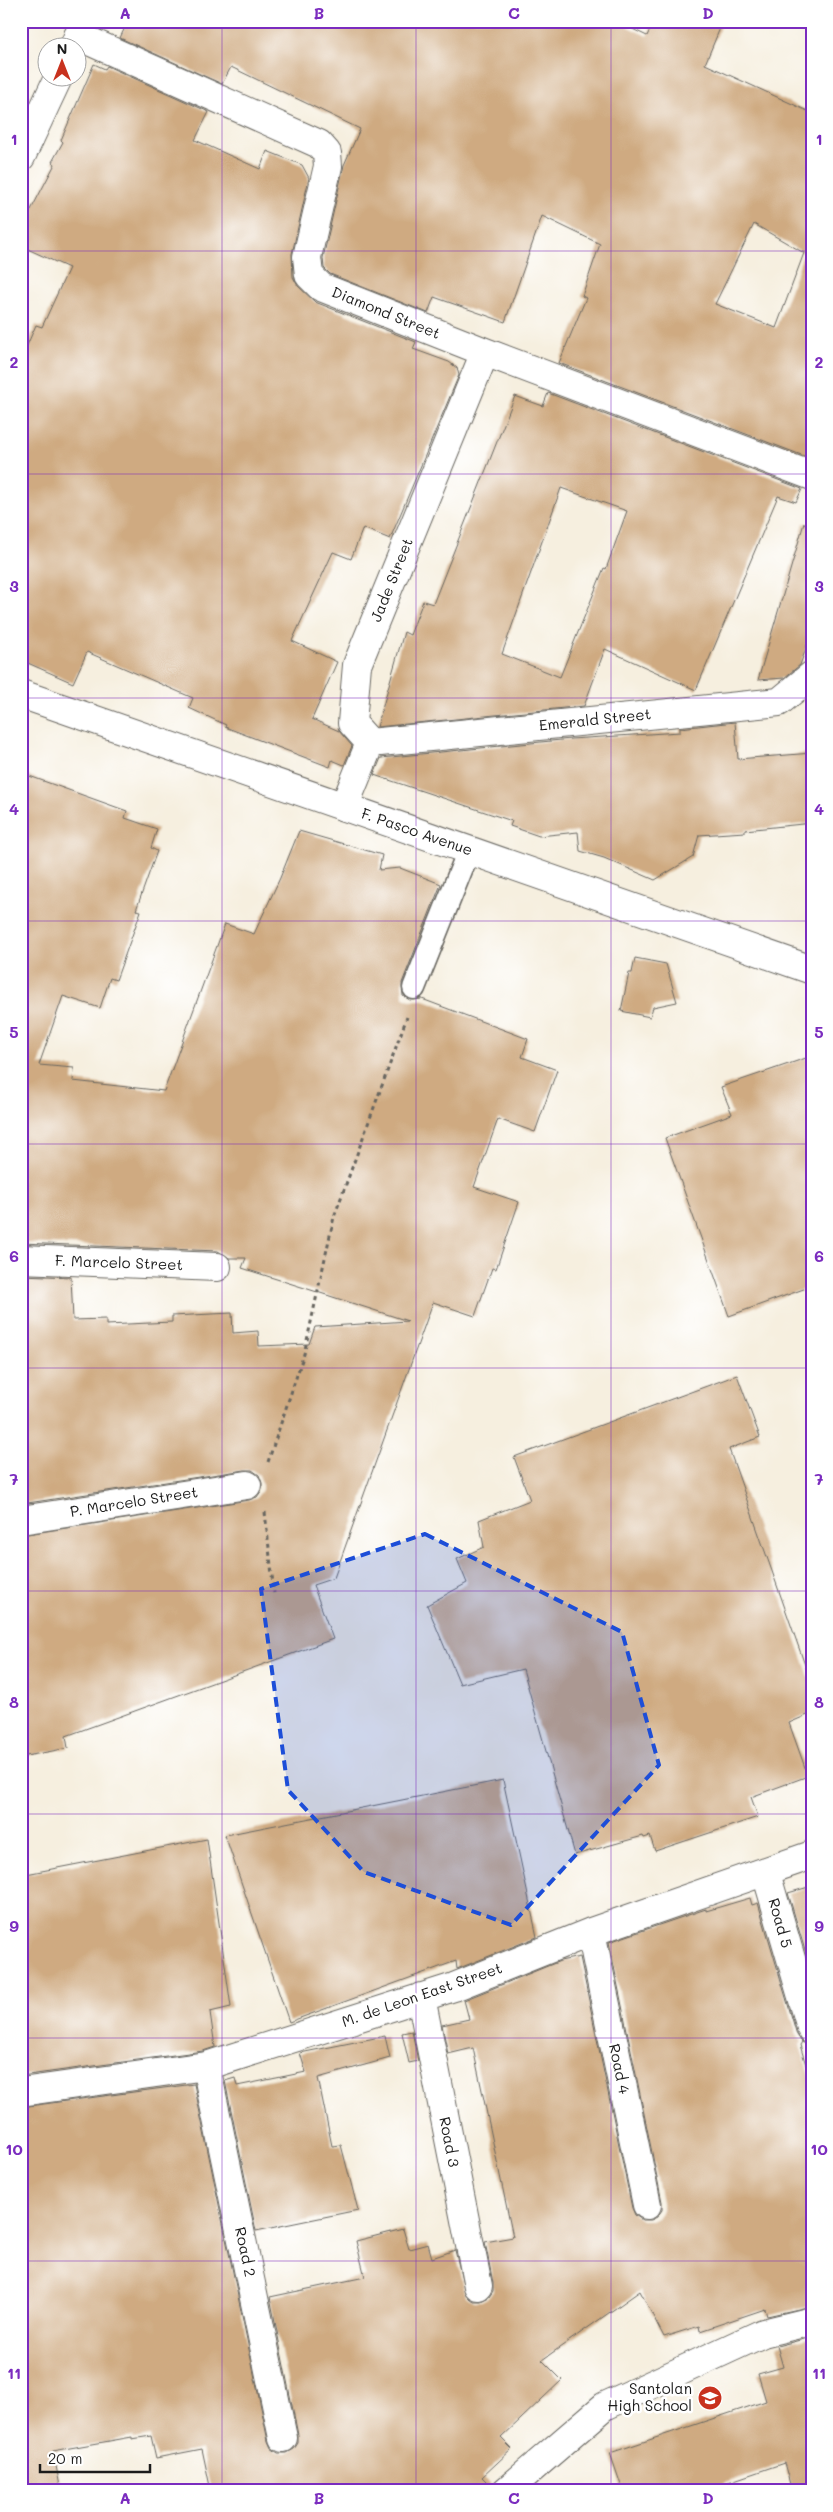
<svg xmlns="http://www.w3.org/2000/svg" width="833" height="2512" font-family="Mali,sans-serif">
	<style>
		.building { fill: #cfaa81; fill-rule: evenodd }
		.lines { fill: none; stroke-linecap: round; stroke-linejoin: round }
		.lane-casing { stroke: #686660; stroke-width: 25 }
		.street-casing { stroke: #686660; stroke-width: 30 }
		.secondary-casing { stroke: #686660; stroke-width: 30 }
		.path { stroke: #686660; stroke-width: 3; stroke-dasharray: 4 4; stroke-linecap: butt }
		.lane { stroke: #fff; stroke-width: 22 }
		.street { stroke: #fff; stroke-width: 28 }
		.secondary { stroke: #fff; stroke-width: 28 }
		.marked { fill: #1d4ed8; fill-opacity: 0.2; stroke: #1d4ed8; stroke-width: 4; stroke-dasharray: 10 6; stroke-linejoin: round }
		.grid { fill: none; stroke: #7b2cbf; stroke-width: 1; stroke-opacity: 0.55 }
		.labels { text-anchor: middle; stroke-width: 5; stroke-linejoin: round; paint-order: stroke }
		.street-label { font-size: 15px; fill: #1c1c1c; stroke: #fff }
		.poi-label { font-size: 15px; fill: #1c1c1c; stroke: #fff; text-anchor: end }
		.neatline { fill: none; stroke: #7b2cbf; stroke-width: 2 }
		.grid-label { font-size: 16px; text-anchor: middle; font-weight: bold; fill: #7b2cbf }
	</style>
	<rect width="100%" height="100%" fill="#fff"/>
	<filter id="ink" filterUnits="userSpaceOnUse"><feTurbulence type="fractalNoise" baseFrequency=".02" numOctaves="2"/><feDisplacementMap in="SourceGraphic" scale="10" xChannelSelector="R" yChannelSelector="G"/><feConvolveMatrix kernelMatrix="1 2 1 2 8 2 1 2 1" color-interpolation-filters="sRGB"/></filter>
	<filter id="wash" filterUnits="userSpaceOnUse"><feTurbulence type="fractalNoise" baseFrequency=".0096" numOctaves="4" result="noise"/><feDisplacementMap in="SourceGraphic" scale="20" xChannelSelector="R" yChannelSelector="G"/><feGaussianBlur stdDeviation="1.12" result="paint"/><feColorMatrix in="noise" values="0 0 0 0 0 0 0 0 0 0 0 0 0 0 0 0 0 1.4 0 .05"/><feComposite in="paint" operator="in"/></filter>
	<g filter="url(#wash)">
		<rect width="100%" height="100%" fill="#f6efdf"/>
		<g id="blocks">
			<path class="building" d="M128 21H616L647 36 654 21H723L705 64 812 113V459L559 363 586 298 582 296 600 244 542 216 505 322 434 297 428 313 330 274 324 268 323 258 344 165 360 129 231 67 222 84 120 38ZM754 224 804 253 776 328 715 304Z
				M94 64 105 69 107 66 209 112 195 140 260 169 267 151 302 165 309 178 292 254 293 277 298 286 315 302 416 342 413 349 449 362 457 368 459 375 390 539 363 528 351 559 333 552 292 641 337 662 312 719 339 731 352 746 344 765 332 760 330 767 225 727 226 725 189 708 193 698 87 652 73 683 21 660V359L36 325 42 327 69 268 21 246V229L55 164 52 162 63 142 61 140Z
				M548 393 802 489 796 502 778 496 696 690 605 649 584 706 377 727 404 632 410 635 423 601 433 604 515 396 543 406ZM561 488 627 511 606 569 604 568 560 677 502 654Z
				M804 523 812 524V632L800 665 784 678 758 680Z
				M735 722 738 759 812 753V823L745 830V832L699 835 693 857 655 880 604 858 580 851 578 832 539 836 510 826 512 821 374 775 381 758 571 739 680 732V728Z
				M21 773 127 811 125 818 157 829 151 848 157 851 136 910 141 911 116 980 110 978 100 1008 63 996 39 1065 74 1068 73 1081 164 1091 225 924 254 934 280 878 299 831 382 855 379 870 400 868 441 884 402 983 403 996 410 1000 422 999 528 1039 522 1057 557 1070 535 1132 498 1119 474 1187 519 1202 496 1269 492 1268 475 1316 433 1302 334 1578 313 1585 333 1639 66 1736 68 1748 21 1757V1535L249 1500 257 1497 262 1490V1483L259 1475 252 1470H245L21 1504V1275L71 1277 73 1320 106 1319V1325L172 1322V1316L232 1313 233 1333 258 1331 259 1346 309 1344 315 1327 408 1321 242 1268 246 1258H229L218 1251 21 1243Z
				M635 958 666 964 677 1002 653 1007 650 1017 621 1011 629 973H632Z
				M812 1056V1286L729 1316 665 1138 732 1114 721 1087Z
				M737 1375 760 1437 729 1449 812 1685V1713L789 1723 808 1776 751 1797 758 1817 655 1851 650 1836 644 1838 643 1836 575 1855 523 1669 460 1684 427 1605 467 1583 457 1559 484 1547 479 1520 530 1500 514 1457Z
				M503 1780 537 1937 457 1969 456 1961 289 2022 225 1835Z
				M207 1839 231 2007 210 2012 215 2047 203 2051 21 2076V1875Z
				M812 1886V1974L788 1893Z
				M750 1898 752 1905 758 1903 797 2035 802 2042 800 2045 812 2085V2306L767 2316 765 2309 700 2331 699 2326 664 2337 640 2291 542 2360 562 2380 501 2438 512 2449 482 2477 491 2486V2491H211L202 2449 156 2458 151 2436 132 2439V2437L53 2451 61 2491H21V2107L194 2084 268 2441 271 2448 278 2453H287L294 2449 298 2443V2435L270 2297 365 2277 356 2241 403 2229 409 2249 428 2244 432 2258 455 2250 466 2296 473 2301H481L489 2297 493 2291V2283L485 2242 513 2237 473 2048 448 2054 442 2025 469 2019 464 2000 560 1961 580 1957 632 2208 635 2215 642 2220H651L657 2217 662 2210V2202L609 1942 706 1909V1911Z
				M412 2031 418 2061 409 2063 402 2033Z
				M385 2036 390 2058 318 2078 332 2146 341 2145 358 2210 256 2231 225 2081 235 2078 237 2086 306 2072 300 2053Z
				M812 2337V2491H792L784 2463 702 2491H623L610 2453 766 2401 758 2374 783 2367 777 2346Z"/>
		</g>
	</g>
	<g filter="url(#ink)">
		<use href="#blocks" fill-opacity="0" stroke="#686660" stroke-width="1"/>
		<g class="lines">
			<defs>
				<path id="lane" d="M414 988 469 850"/>
				<path id="street" d="M78 36 319 144 327 153 328 166 307 257 309 275 321 287 485 352 812 476
					M370 743 779 702 812 675
					M344 807 370 743 352 723 357 665 485 352
					M21 1259 217 1267
					M21 1520 247 1485
					M766 1873 812 2031
					M591 1932 647 2205
					M421 1997 478 2286
					M206 2066 283 2438
					M21 2092 206 2066 454 1987 591 1932 812 1855
					M506 2491 605 2406 763 2333 812 2321"/>
				<path id="secondary" d="M73 48 85 21
					M21 157 58 78
					M21 694 812 970"/>
			</defs>
			<use href="#lane" class="lane-casing"/>
			<use href="#street" class="street-casing"/>
			<use href="#secondary" class="secondary-casing"/>
			<path class="path" d="M268 1462 304 1354 334 1217 407 1017
				M265 1512 274 1593"/>
			<use href="#lane" class="lane"/>
			<use href="#street" class="street"/>
			<use href="#secondary" class="secondary"/>
		</g>
	</g>
	<path class="marked" d="M425 1534 622 1632 659 1765 511 1925 364 1872 288 1790 261 1589Z"/>
	<path class="grid" d="M222 21V2491M416 21V2491M611 21V2491M21 251H812M21 474H812M21 698H812M21 921H812M21 1144H812M21 1368H812M21 1591H812M21 1814H812M21 2038H812M21 2261H812"/>
	<defs>
		<symbol id="school-disc" viewBox="-11 -11 22 22"><circle r="9.5" fill="#c8321e" stroke="#fff"/><path d="M0-5L7-2L0 1L-7-2ZM-4 1L0 2.5L4 1V4Q0 6-4 4Z" fill="#fff"/></symbol>
	</defs>
	<g fill-rule="evenodd">
		<use href="#school-disc" x="696" y="2384" width="28" height="28"/>
	</g>
	<g class="labels">
		<g class="street-label">
			<text transform="translate(386 313) rotate(22)" y="5">Diamond Street</text>
			<text transform="translate(392 580) rotate(-68)" y="5">Jade Street</text>
			<text transform="translate(595 720) rotate(-6)" y="5">Emerald Street</text>
			<text transform="translate(417 832) rotate(19)" y="5">F. Pasco Avenue</text>
			<text transform="translate(119 1263) rotate(2)" y="5">F. Marcelo Street</text>
			<text transform="translate(134 1502) rotate(-9)" y="5">P. Marcelo Street</text>
			<text transform="translate(780 1923) rotate(74)" y="5">Road 5</text>
			<text transform="translate(422 1995) rotate(-19)" y="5">M. de Leon East Street</text>
			<text transform="translate(619 2069) rotate(78)" y="5">Road 4</text>
			<text transform="translate(449 2142) rotate(79)" y="5">Road 3</text>
			<text transform="translate(245 2252) rotate(78)" y="5">Road 2</text>
		</g>
		<g class="poi-label">
			<text x="692" y="2394">Santolan<tspan x="692" dy="17">High School</tspan></text>
		</g>
	</g>
	<rect width="833" height="2512" fill="none" stroke="#fff" stroke-width="55"/>
	<g transform="translate(62 62)"><circle r="24" fill="#ffffff" stroke="#a4a4a4"/>
	<path d="M0-4L9 19L0 12L-9 19Z" fill="#c8321e"/>
	<text y="-8" font-size="14" font-weight="bold" text-anchor="middle" fill="#1c1c1c">N</text>
	</g>
	<path d="M40 2464v8h110v-8" fill="none" stroke="#1c1c1c" stroke-width="2.5"/>
	<text x="48" y="2464" font-size="15" fill="#1c1c1c" stroke="#ffffff" stroke-width="4" paint-order="stroke">20 m</text>
	<rect x="28" y="28" width="778" height="2456" class="neatline"/>
	<g class="grid-label">
		<text x="125" y="19">A</text>
		<text x="319" y="19">B</text>
		<text x="514" y="19">C</text>
		<text x="708" y="19">D</text>
		<text x="14" y="145">1</text>
		<text x="819" y="145">1</text>
		<text x="14" y="368">2</text>
		<text x="819" y="368">2</text>
		<text x="14" y="592">3</text>
		<text x="819" y="592">3</text>
		<text x="14" y="815">4</text>
		<text x="819" y="815">4</text>
		<text x="14" y="1038">5</text>
		<text x="819" y="1038">5</text>
		<text x="14" y="1262">6</text>
		<text x="819" y="1262">6</text>
		<text x="14" y="1485">7</text>
		<text x="819" y="1485">7</text>
		<text x="14" y="1708">8</text>
		<text x="819" y="1708">8</text>
		<text x="14" y="1932">9</text>
		<text x="819" y="1932">9</text>
		<text x="14" y="2155">10</text>
		<text x="819" y="2155">10</text>
		<text x="14" y="2379">11</text>
		<text x="819" y="2379">11</text>
		<text x="125" y="2504">A</text>
		<text x="319" y="2504">B</text>
		<text x="514" y="2504">C</text>
		<text x="708" y="2504">D</text>
	</g>
</svg>
